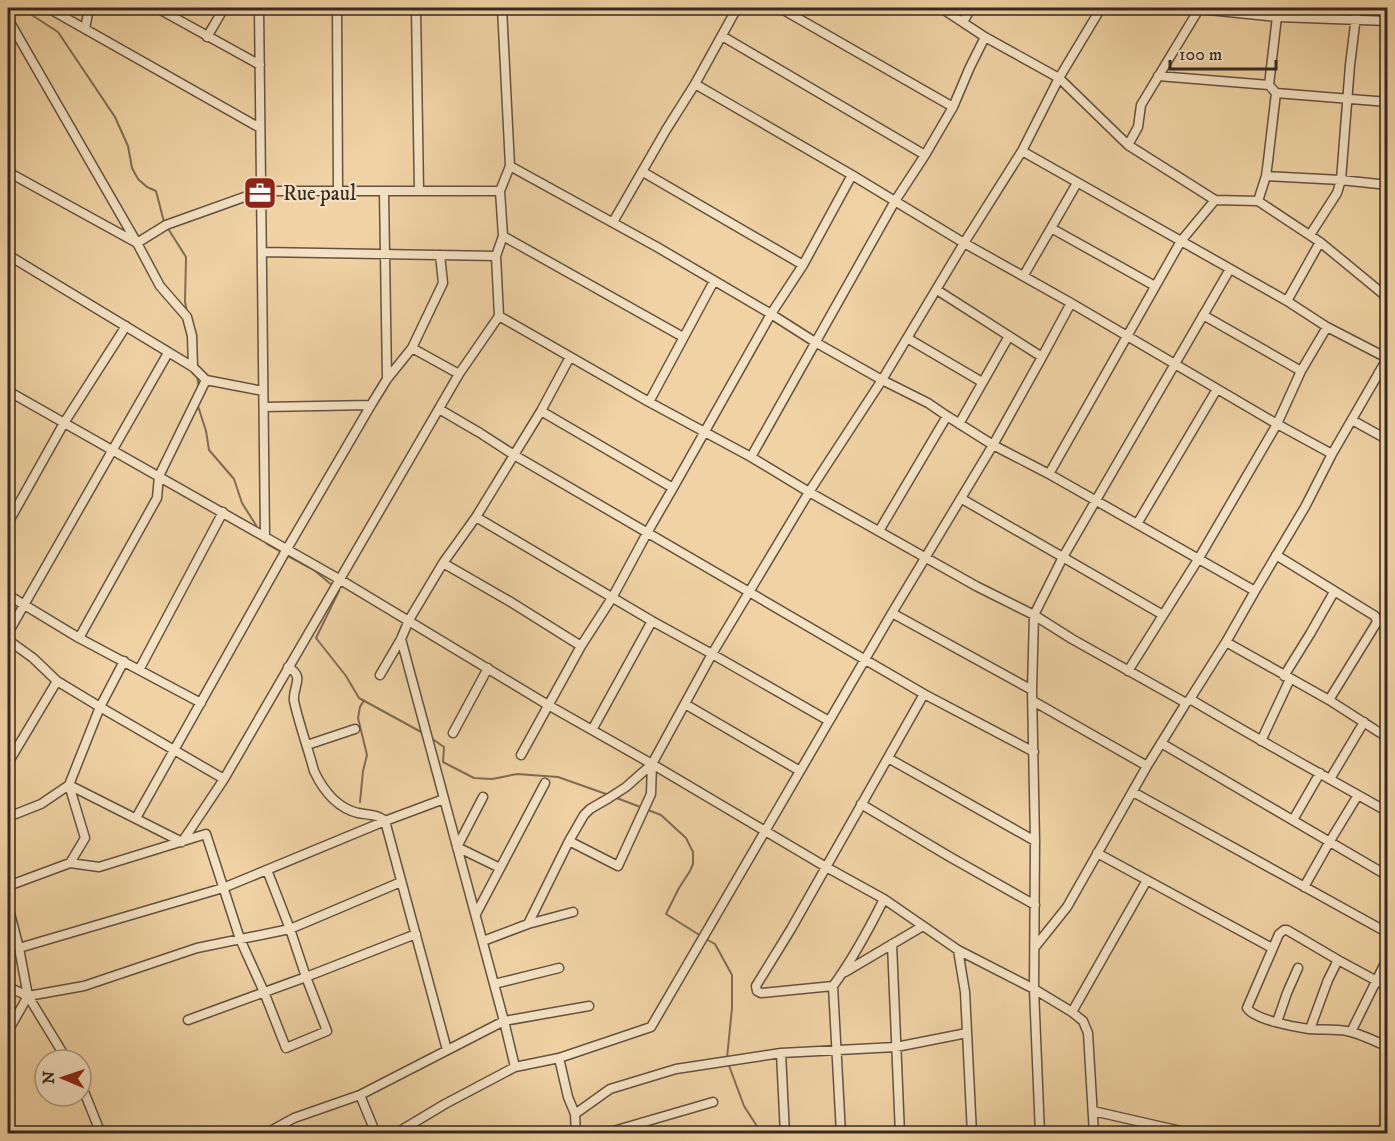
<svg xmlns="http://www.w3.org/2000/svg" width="1395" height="1141" font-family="'IM FELL DW Pica',serif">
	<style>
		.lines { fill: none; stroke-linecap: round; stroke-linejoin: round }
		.stream { stroke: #806c54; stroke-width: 2 }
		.minor-casing { stroke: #645341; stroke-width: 11 }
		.minor { stroke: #f5e2c4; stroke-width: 8 }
		.labels { text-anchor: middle; stroke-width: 4.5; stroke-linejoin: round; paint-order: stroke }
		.poi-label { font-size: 21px; fill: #362920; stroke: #f5e2c4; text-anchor: start }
	</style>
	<rect width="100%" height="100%" fill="#f0d2a4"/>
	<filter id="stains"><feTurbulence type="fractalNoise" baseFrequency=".00333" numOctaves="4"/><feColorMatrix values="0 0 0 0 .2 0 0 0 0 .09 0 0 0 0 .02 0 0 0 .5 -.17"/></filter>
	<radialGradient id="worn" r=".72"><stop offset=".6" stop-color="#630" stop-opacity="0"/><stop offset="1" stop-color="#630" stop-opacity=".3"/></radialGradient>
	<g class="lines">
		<path class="stream" d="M21 8 58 32 115 117 128 146 132 168 138 179 147 187 156 191 164 222
			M167 227 186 257 185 302 187 312
			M197 376 199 388
			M198 406 206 431 209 450 234 479 242 503 259 530
			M265 540 267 544 281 552
			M286 555 314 570 339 591 316 638 346 676 359 698 423 733
			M431 738 444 747 443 762 474 778 492 779 517 774 558 777 609 795
			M614 797 643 808
			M360 802 363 771 367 755 358 718 360 707 364 700
			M648 810 661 815 686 838 693 852V864L690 871 679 888 666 914 701 936
			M706 939 715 944 732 975V1008L727 1058
			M728 1063 744 1106 762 1134"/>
		<defs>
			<path id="minor" d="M48 8 260 128
				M157 8 260 65
				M259 8 265 537
				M301 8H371
				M337 8 338 191
				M416 8 419 191
				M780 8 953 107
				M941 8 985 37 1059 78 1128 145 1215 200 1258 201 1320 242 1388 298
				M8 19 137 243 160 286 187 317 192 336 193 367
				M963 22 971 8
				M85 29 89 8
				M722 36 925 155
				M207 37 224 8
				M1158 76 1269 85
				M695 84 852 175 964 243 1071 303 1277 424 1332 454
				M1276 93 1388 102
				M1128 145 1138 127 1141 105 1199 9 1278 17 1388 21
				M1022 151 1287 301 1327 327 1387 358
				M510 166 657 247 771 314 815 342 882 380 928 403 947 416 993 445 1049 474 1255 591 1305 507 1332 454 1388 357
				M8 172 137 243 166 225 261 191H500
				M643 172 803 265
				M1266 176 1341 180 1388 185
				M384 191 387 379
				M1258 201 1266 176 1268 161 1276 93 1269 85 1278 8
				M613 222 666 130 695 84 737 8
				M1051 228 1155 286
				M1310 235 1337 193 1341 180 1350 65 1357 8
				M503 236 683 337
				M262 252 496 256
				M8 255 193 367 206 380 263 391
				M1024 275 1077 183
				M937 290 1042 357
				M1287 301 1320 242
				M1203 315 1301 371
				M499 316 649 402 751 457 809 492 976 586 1034 615 1072 639 1186 703
				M907 338 982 382
				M412 348 459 374
				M1379 372 1388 377
				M8 391 339 579 548 705 652 764 826 867 884 899 958 950 1034 989 1072 1012 1083 1021 1088 1033 1094 1134
				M649 402 714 281
				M264 407 371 405
				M439 409 480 433 514 455 924 694 1034 752
				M541 411 673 488
				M1352 420 1388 440
				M959 424 1009 336
				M751 457 895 201 925 155 953 107 970 67 985 37
				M1049 474 1181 241 1215 200
				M962 499 1163 615
				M476 517 652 621 712 654 829 721
				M8 523 64 423 126 326
				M1137 524 1217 389
				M879 531 947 416
				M1276 555 1375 616 1377 622 1329 700
				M443 563 509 601 581 646
				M8 595 79 638 201 703
				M892 613 1032 690
				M8 633 168 353
				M79 638 157 498 159 476 206 380
				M401 639 504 1021 515 1067
				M8 640 33 658 57 681 100 707 224 779
				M1226 642 1329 700 1388 738
				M288 667C306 677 292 687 294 701 299 724 308 748 314 771 323 790 337 808 358 813 368 815 378 814 385 821L447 1050
				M139 670 223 512
				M1128 671 1199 558 1277 424 1301 371 1327 327
				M380 675 401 639 409 620 443 563 476 517 541 411 570 357
				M1284 676 1310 634 1334 592
				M1190 699C1255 738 1321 774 1388 812
				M1033 701 1147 766
				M685 704 800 771
				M592 730 652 621
				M453 733 488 668
				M1261 741 1290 679
				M1161 743 1388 876
				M307 745 355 729
				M521 755 581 646 612 598 647 533 673 488 771 314 803 265 852 175
				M888 758 1035 841
				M8 763 57 681
				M1330 779 1364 722
				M69 785 182 842 224 779 459 374 499 316 496 256 503 236 500 191 510 166 502 8
				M69 785 85 838 70 863
				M1133 792 1388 933
				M483 797 457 847 500 868
				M861 804 950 857 1035 905
				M8 817 41 804 69 785 100 707 124 661
				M136 818 284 554 371 405 387 379 412 348 443 283 440 255
				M1293 820 1320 773
				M569 841 618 866 651 794 652 764
				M1097 853 1272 948
				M267 870 290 929 401 882
				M8 886 70 863 99 867 206 834 240 939 264 992 286 1048 327 1031 306 977 188 1020
				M1304 887 1330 841 1358 795
				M8 906 19 948 28 996 67 1060
				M476 914 545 783
				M528 924 569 841 584 815 590 809 609 798 626 787 652 764 712 654 809 492 882 380 964 243 1022 151 1059 78 1101 8
				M483 941 528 924 573 912
				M892 944 900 1134
				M1035 947 1067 907 1147 766 1186 703 1190 699 1226 642 1255 591
				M19 948 223 888 385 821 444 799
				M958 950 965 992 972 1134
				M845 972 923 926
				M494 984 559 968
				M833 986 761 993 757 991 756 986 791 929 924 694
				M8 987 28 996 84 986 197 948 290 929 306 977 416 934
				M1388 987 1338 960 1287 930H1284L1279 934 1247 1008C1255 1020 1295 1027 1309 1029 1322 1030 1335 1029 1347 1031 1361 1034 1375 1041 1388 1047
				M1072 1012 1147 880
				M1277 1022 1287 993 1298 968
				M1310 1029 1328 980 1338 960
				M8 1031 28 996
				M1351 1032 1388 957
				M781 1053 785 1134
				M559 1058 568 1097 575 1114 576 1134
				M81 1084 101 1134
				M360 1095 376 1134
				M1093 1111 1194 1134
				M575 1114 610 1089 676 1069 781 1053 896 1047 967 1033
				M82 1134 100 1129
				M265 1134 294 1118 360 1095 504 1021 589 1006
				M395 1134 445 1104 515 1067 559 1058 651 1027 892 613 993 445 1042 357 1071 303
				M603 1134 713 1102
				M841 1134 833 986C853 959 869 929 884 899
				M1040 1134 1034 989 1035 841 1032 690 1034 615 1063 557 1230 269"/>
		</defs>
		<use href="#minor" class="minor-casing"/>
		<use href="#minor" class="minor"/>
	</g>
	<defs>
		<symbol id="office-square" viewBox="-11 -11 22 22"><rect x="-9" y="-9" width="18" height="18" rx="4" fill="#8f2418" stroke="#f5e2c4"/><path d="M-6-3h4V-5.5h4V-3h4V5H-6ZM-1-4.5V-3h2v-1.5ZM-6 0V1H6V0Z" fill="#fff"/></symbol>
	</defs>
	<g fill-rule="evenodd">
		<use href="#office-square" x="241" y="174" width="38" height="38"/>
	</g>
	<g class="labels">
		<g class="poi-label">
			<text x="283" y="200">Rue paul</text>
		</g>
	</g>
	<rect width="1395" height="1141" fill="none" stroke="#f0d2a4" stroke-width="30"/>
	<rect x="9" y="9" width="1377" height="1123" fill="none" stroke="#362920" stroke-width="3"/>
	<rect x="15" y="15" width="1365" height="1111" fill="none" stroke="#362920" stroke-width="1.5"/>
	<g transform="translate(63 1078) rotate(272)"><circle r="28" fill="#f5e2c4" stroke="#a99882" stroke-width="1.5"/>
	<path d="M0-4.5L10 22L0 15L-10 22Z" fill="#8f2418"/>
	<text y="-9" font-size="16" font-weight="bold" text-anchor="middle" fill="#362920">N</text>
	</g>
	<path d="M1170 60v9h106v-9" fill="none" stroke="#362920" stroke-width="3"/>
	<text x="1179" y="60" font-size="18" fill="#362920" stroke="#f5e2c4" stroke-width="4.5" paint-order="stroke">100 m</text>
	<rect width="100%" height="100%" filter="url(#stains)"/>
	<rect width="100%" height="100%" fill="url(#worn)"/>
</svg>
